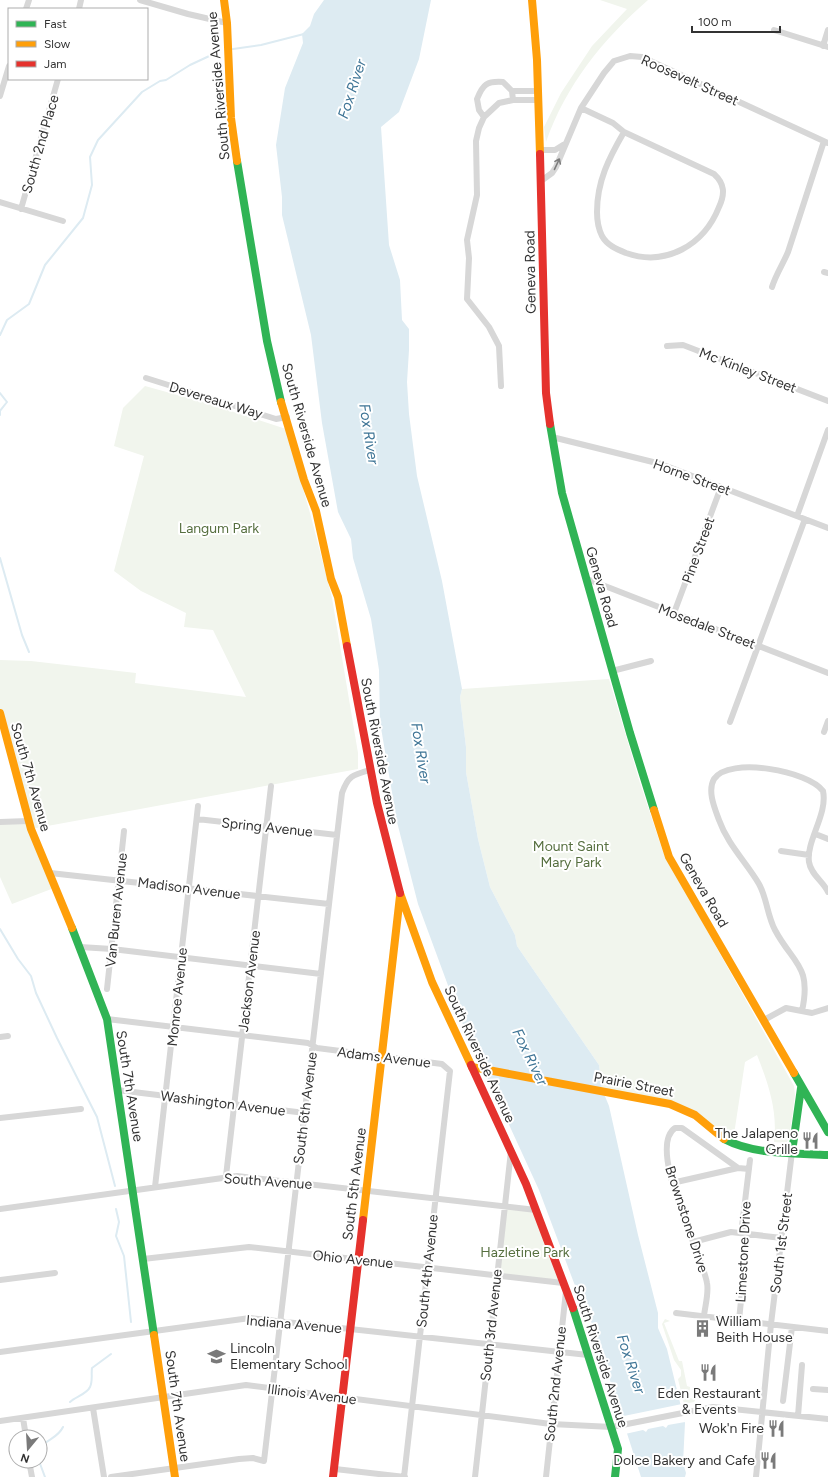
<svg xmlns="http://www.w3.org/2000/svg" width="828" height="1477" font-family="Figtree,sans-serif">
	<style>
		.green { fill: #f1f5ed }
		.water { fill: #ddebf2 }
		.pier { fill: #fff }
		.lines { fill: none; stroke-linecap: round; stroke-linejoin: round }
		.stream { stroke: #ddebf2; stroke-width: 2 }
		.street { stroke: #d7d7d7; stroke-width: 6 }
		.fast { stroke: #30b455; stroke-width: 8 }
		.slow { stroke: #ff9f0a; stroke-width: 8 }
		.jam { stroke: #e5322d; stroke-width: 8 }
		.oneway { stroke: #7d7d7d }
		.labels { text-anchor: middle; stroke-width: 4; stroke-linejoin: round; paint-order: stroke }
		.street-label { font-size: 14px; fill: #333; stroke: #fff }
		.park-label { font-size: 14px; fill: #566f3f; stroke: #fff }
		.poi-label { font-size: 14px; fill: #333; stroke: #fff; text-anchor: end }
		.water-label { font-size: 15px; font-style: italic; fill: #3f7596; stroke: #fff }
	</style>
	<rect width="100%" height="100%" fill="#fff"/>
	<path class="green" d="M600 0H648C603 39 566 85 546 142L544 127 561 93 592 46 627 9Z
		M145 386 206 403 286 429 310 513 332 598 358 753V769L31 829 0 717V660L31 661 136 673 135 683 246 697 213 630 184 627 186 613 141 591 114 571 144 456 114 446 123 408Z
		M609 679 640 783 663 852 794 1086 795 1095 789 1139 786 1143 774 1142C778 1111 768 1083 757 1055L745 1062 733 1141 719 1133 697 1114 602 1089 599 1065 517 946 515 935 490 887 478 839 466 772V747L460 697 462 689Z
		M28 823 54 888 12 904 0 877V824Z
		M506 1208 537 1211 560 1281 498 1274Z
		M665 1319 670 1321 664 1323 679 1361H682L687 1386 690 1387 689 1398 696 1399 694 1402 684 1404 678 1379 681 1376V1370L674 1360 662 1324Z"/>
	<path class="water" d="M324 0H431L419 59 399 112 381 127 389 245 400 280 402 320 409 329V350L407 382 409 414 417 476 442 581 462 689 460 697 466 747V772L478 839 490 887 515 935 517 946 599 1065 602 1089 609 1106 638 1235 658 1313V1328L667 1349 685 1423 683 1463 686 1473 685 1477H641L590 1318 574 1283 539 1190 460 1018 418 904 397 822 380 722 379 670 371 619 353 558 351 539 338 512 322 423 311 335 282 215V197L276 145 285 88 303 43 302 34 310 26 314 14Z"/>
	<path class="pier" d="M682 1404 685 1422 668 1425 666 1428 663 1426 648 1429 646 1432 643 1430 625 1434 619 1417Z"/>
	<g class="lines">
		<path class="stream" d="M233 49 261 45 304 34
			M0 335 7 320 29 304 45 265 83 218 92 185 90 157 98 140 142 92 160 81 166 80 190 65 220 51
			M0 393 7 402 0 411V415
			M0 558 22 635 29 652
			M0 929 18 959 31 976 36 993 57 1038 97 1117 115 1186
			M116 1209 119 1222 116 1236 124 1256 131 1322
			M70 1402C75 1397 87 1394 90 1387 93 1381 91 1374 92 1368L111 1354
			M40 1448C47 1439 58 1438 63 1427
			M39 1461 45 1477"/>
		<path class="street" d="M140 0 188 14 227 23
			M26 9 29 0
			M79 9 81 0
			M774 30 828 47
			M823 46 828 30
			M512 91H537
			M0 96 9 66
			M581 108 613 123 624 132
			M484 117 479 110 477 99C483 84 487 81 503 82L512 91 513 100
			M624 132 714 174C725 184 725 194 719 207 704 245 666 267 626 253 616 249 607 245 602 236 598 228 597 220 597 212 597 181 609 158 624 132Z
			M540 150H555L563 145
			M541 181 552 173 556 167 581 108 604 73 614 61 630 56 642 57 828 143
			M0 202 63 221
			M21 209 58 79
			M824 272 828 273
			M772 287C776 274 783 264 788 252L824 141
			M667 346 683 345 828 401
			M146 378 276 419 287 417
			M501 386 499 346 489 327 467 299 469 258 467 240 477 195 476 141 479 128 484 117 499 103 513 100H537
			M552 437 661 464 828 528
			M797 516 828 430
			M587 579 828 673
			M674 613 721 487
			M612 671 651 661
			M730 722 805 519
			M824 732 828 721
			M197 819 337 835
			M0 822 28 821
			M818 835 828 839
			M781 851 809 855
			M50 873 329 904
			M80 947 112 949 321 974
			M107 989 124 831
			M802 1011C812 965 793 964 775 930 767 915 767 898 759 884 746 862 728 845 719 820 715 809 707 791 714 779 729 756 809 771 823 791 828 814 806 841 809 862 811 875 823 881 828 892
			M107 1019 308 1043 317 1048 442 1064 450 1071 404 1477
			M764 1020 786 1008 812 1013 828 1008
			M0 1037 8 1036
			M117 1090 305 1113
			M0 1118 81 1109
			M226 1176 271 786
			M672 1183 738 1168 749 1169
			M155 1187 198 806
			M0 1209 237 1176 536 1210
			M693 1242 731 1232 782 1238
			M143 1259 249 1247 563 1283
			M0 1280 55 1273
			M676 1313 828 1331
			M704 1316C705 1306 709 1293 707 1283 702 1253 646 1148 675 1128H682L738 1168
			M739 1320 746 1253 745 1240 742 1226 750 1160
			M0 1352 250 1318 588 1355
			M813 1389 828 1390
			M783 1401 792 1327
			M93 1408 104 1477
			M798 1416 802 1365
			M23 1418 26 1437
			M0 1421 246 1385 551 1424 612 1427 713 1407 828 1419
			M29 1461 32 1477
			M335 1469 405 1477
			M111 1477 239 1459 253 1458 264 1461 342 793C348 776 352 775 370 770
			M475 1477 511 1151
			M546 1477 566 1291
			M756 1477 771 1324 792 1152"/>
		<path class="fast" d="M237 161 267 341 281 402
			M550 424 562 493 630 733 654 810
			M72 928 107 1019 154 1335
			M794 1073 828 1132
			M724 1139C754 1155 795 1153 828 1155
			M792 1152 801 1088
			M573 1308 618 1449 615 1477"/>
		<path class="slow" d="M224 0 227 23 231 118 237 161
			M532 0 537 60 540 154
			M281 402 304 480 316 511 331 579 338 597 347 646
			M0 713 31 829 72 928
			M654 810 669 857 794 1073
			M400 893 432 982 471 1065
			M472 1067 670 1104 695 1115 724 1139
			M363 1220 400 896
			M154 1335 175 1477"/>
		<path class="jam" d="M540 154 546 393 550 424
			M347 646 377 803 400 893
			M471 1065 526 1184 573 1308
			M333 1477 363 1220"/>
	</g>
	<defs><path id="oneway-shaft" d="M-6 0H5M1.5-3L5.5 0L1.5 3" fill="none" stroke-width="1.6" stroke-linecap="round" stroke-linejoin="round"/></defs>
	<use class="oneway" href="#oneway-shaft" transform="translate(557 164) rotate(-65)"/>
	<defs>
		<symbol id="restaurant-bare" viewBox="-9 -9 18 18"><path d="M-5-6h1v4h1v-4h1v4h1v-4h1v5L-1.5 .5V6h-2V.5L-5-1ZM5-6V6H3V1.5H1.5Q1.5-4 5-6Z" fill="#7a7a7a" stroke="#fff" stroke-width="2.5" paint-order="stroke"/></symbol>
		<symbol id="building-bare" viewBox="-9 -9 18 18"><path d="M-4-6H4V6H1V3H-1V6H-4ZM-2.5-4.3h1.7v1.8h-1.7ZM.8-4.3h1.7v1.8H.8ZM-2.5-1h1.7V.8h-1.7ZM.8-1h1.7V.8H.8Z" fill="#7a7a7a" stroke="#fff" stroke-width="2.5" paint-order="stroke"/></symbol>
		<symbol id="school-bare" viewBox="-9 -9 18 18"><path d="M0-5L7-2L0 1L-7-2ZM-4 1L0 2.5L4 1V4Q0 6-4 4Z" fill="#7a7a7a" stroke="#fff" stroke-width="2.5" paint-order="stroke"/></symbol>
	</defs>
	<g fill-rule="evenodd">
		<use href="#restaurant-bare" x="798" y="1128" width="25" height="25"/>
		<use href="#building-bare" x="690" y="1316" width="25" height="25"/>
		<use href="#school-bare" x="204" y="1344" width="25" height="25"/>
		<use href="#restaurant-bare" x="696" y="1360" width="25" height="25"/>
		<use href="#restaurant-bare" x="764" y="1416" width="25" height="25"/>
		<use href="#restaurant-bare" x="756" y="1448" width="25" height="25"/>
	</g>
	<g class="labels">
		<g class="street-label">
			<text transform="translate(690 80) rotate(24)" y="5">Roosevelt Street</text>
			<text transform="translate(218 86) rotate(-95)" y="5">South Riverside Avenue</text>
			<text transform="translate(40 144) rotate(-74)" y="5">South 2nd Place</text>
			<text transform="translate(530 272) rotate(-91)" y="5">Geneva Road</text>
			<text transform="translate(748 370) rotate(21)" y="5">Mc Kinley Street</text>
			<text transform="translate(216 400) rotate(17)" y="5">Devereaux Way</text>
			<text transform="translate(307 435) rotate(74)" y="5">South Riverside Avenue</text>
			<text transform="translate(692 477) rotate(20)" y="5">Horne Street</text>
			<text transform="translate(698 550) rotate(-70)" y="5">Pine Street</text>
			<text transform="translate(602 587) rotate(74)" y="5">Geneva Road</text>
			<text transform="translate(707 626) rotate(21)" y="5">Mosedale Street</text>
			<text transform="translate(380 751) rotate(79)" y="5">South Riverside Avenue</text>
			<text transform="translate(31 777) rotate(74)" y="5">South 7th Avenue</text>
			<text transform="translate(267 827) rotate(6)" y="5">Spring Avenue</text>
			<text transform="translate(189 888) rotate(7)" y="5">Madison Avenue</text>
			<text transform="translate(704 890) rotate(60)" y="5">Geneva Road</text>
			<text transform="translate(116 910) rotate(-84)" y="5">Van Buren Avenue</text>
			<text transform="translate(249 981) rotate(-83)" y="5">Jackson Avenue</text>
			<text transform="translate(177 997) rotate(-84)" y="5">Monroe Avenue</text>
			<text transform="translate(480 1054) rotate(65)" y="5">South Riverside Avenue</text>
			<text transform="translate(384 1057) rotate(7)" y="5">Adams Avenue</text>
			<text transform="translate(634 1084) rotate(11)" y="5">Prairie Street</text>
			<text transform="translate(130 1086) rotate(81)" y="5">South 7th Avenue</text>
			<text transform="translate(223 1103) rotate(7)" y="5">Washington Avenue</text>
			<text transform="translate(305 1108) rotate(-83)" y="5">South 6th Avenue</text>
			<text transform="translate(268 1181) rotate(4)" y="5">South Avenue</text>
			<text transform="translate(354 1184) rotate(-83)" y="5">South 5th Avenue</text>
			<text transform="translate(687 1219) rotate(72)" y="5">Brownstone Drive</text>
			<text transform="translate(781 1243) rotate(-83)" y="5">South 1st Street</text>
			<text transform="translate(743 1252) rotate(-87)" y="5">Limestone Drive</text>
			<text transform="translate(353 1259) rotate(6)" y="5">Ohio Avenue</text>
			<text transform="translate(427 1271) rotate(-84)" y="5">South 4th Avenue</text>
			<text transform="translate(294 1324) rotate(5)" y="5">Indiana Avenue</text>
			<text transform="translate(491 1325) rotate(-84)" y="5">South 3rd Avenue</text>
			<text transform="translate(601 1356) rotate(72)" y="5">South Riverside Avenue</text>
			<text transform="translate(555 1384) rotate(-84)" y="5">South 2nd Avenue</text>
			<text transform="translate(312 1394) rotate(7)" y="5">Illinois Avenue</text>
			<text transform="translate(178 1406) rotate(82)" y="5">South 7th Avenue</text>
		</g>
		<g class="park-label">
			<text x="219" y="533">Langum Park</text>
			<text x="571" y="851">Mount Saint<tspan x="571" dy="16">Mary Park</tspan></text>
			<text x="525" y="1257">Hazletine Park</text>
		</g>
		<g class="poi-label">
			<text x="798" y="1138">The Jalapeno<tspan x="798" dy="16">Grille</tspan></text>
			<text x="716" y="1326" text-anchor="start">William<tspan x="716" dy="16">Beith House</tspan></text>
			<text x="230" y="1353" text-anchor="start">Lincoln<tspan x="230" dy="16">Elementary School</tspan></text>
			<text x="709" y="1398" text-anchor="middle">Eden Restaurant<tspan x="709" dy="16">&amp; Events</tspan></text>
			<text x="764" y="1433">Wok'n Fire</text>
			<text x="755" y="1465">Dolce Bakery and Cafe</text>
		</g>
		<g class="water-label">
			<text transform="translate(352 89) rotate(-72)" y="5">Fox River</text>
			<text transform="translate(369 434) rotate(81)" y="5">Fox River</text>
			<text transform="translate(421 753) rotate(81)" y="5">Fox River</text>
			<text transform="translate(530 1057) rotate(64)" y="5">Fox River</text>
			<text transform="translate(631 1364) rotate(72)" y="5">Fox River</text>
		</g>
	</g>
	<rect x="8" y="8" width="140" height="72" fill="#ffffff" stroke="#adadad"/>
	<rect x="16" y="21" width="20" height="6" fill="#30b455" stroke="#adadad"/>
	<text x="44" y="28" font-size="12" fill="#333333">Fast</text>
	<rect x="16" y="41" width="20" height="6" fill="#ff9f0a" stroke="#adadad"/>
	<text x="44" y="48" font-size="12" fill="#333333">Slow</text>
	<rect x="16" y="61" width="20" height="6" fill="#e5322d" stroke="#adadad"/>
	<text x="44" y="68" font-size="12" fill="#333333">Jam</text>
	<g transform="translate(28 1449) rotate(198)"><circle r="19" fill="#ffffff" stroke="#adadad"/>
	<path d="M0-3L7 15L0 10L-7 15Z" fill="#7a7a7a"/>
	<text y="-6" font-size="11" font-weight="bold" text-anchor="middle" fill="#333333">N</text>
	</g>
	<path d="M692 26v6h88v-6" fill="none" stroke="#333333" stroke-width="2"/>
	<text x="698" y="26" font-size="12" fill="#333333" stroke="#ffffff" stroke-width="3" paint-order="stroke">100 m</text>
</svg>
